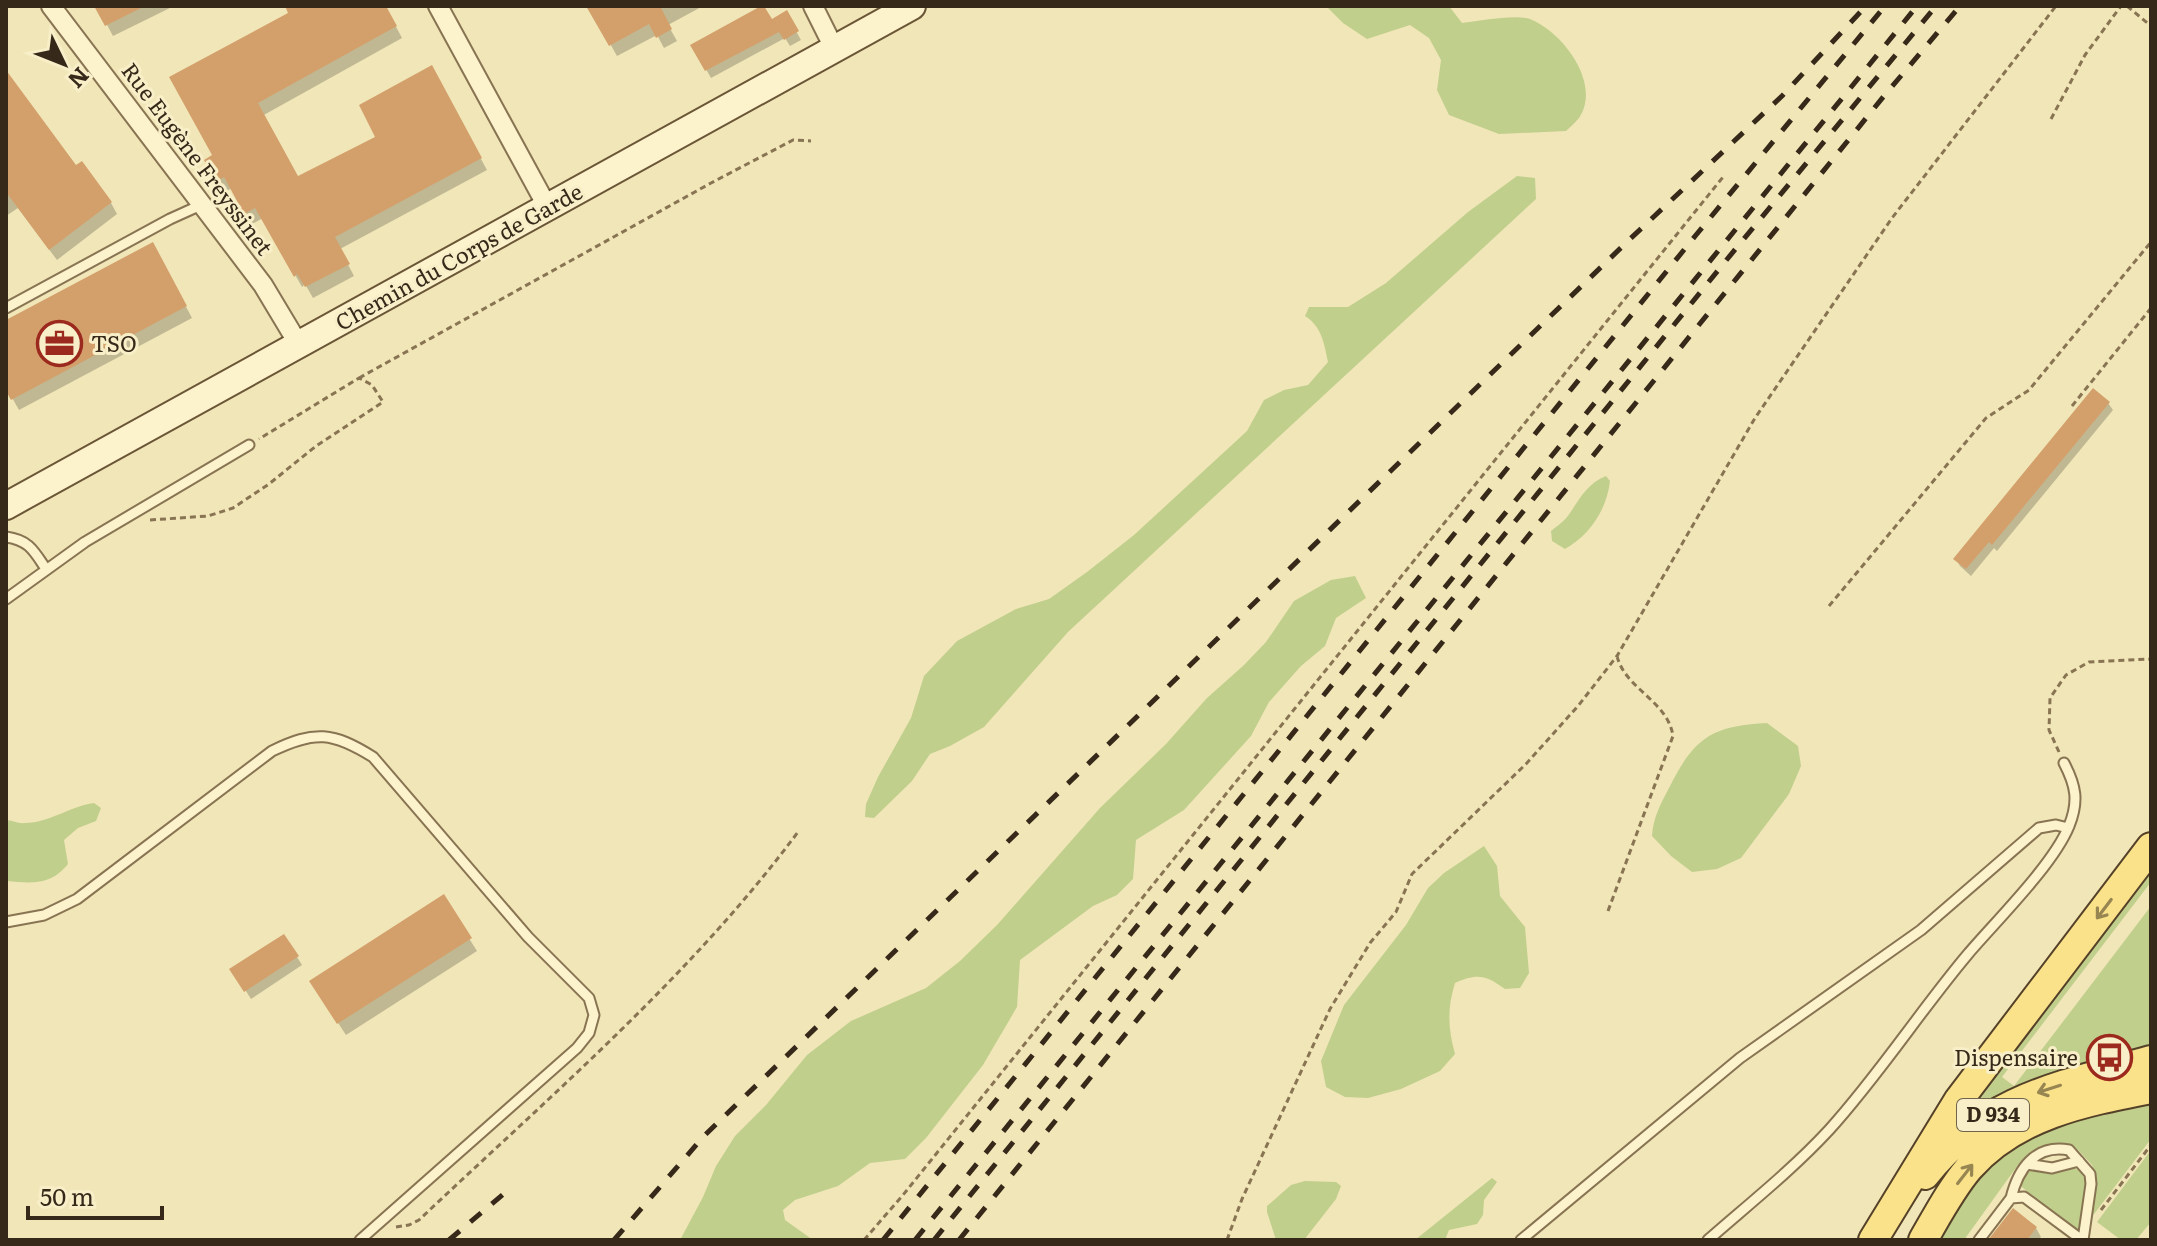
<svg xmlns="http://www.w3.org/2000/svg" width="2157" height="1246" font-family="Literata,serif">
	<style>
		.green { fill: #c1cf8c }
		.shadow { fill: #0003 }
		.building { fill: #d3a06b }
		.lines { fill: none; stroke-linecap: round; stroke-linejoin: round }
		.lane-casing { stroke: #887452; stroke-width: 13 }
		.street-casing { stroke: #887452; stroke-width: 22 }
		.secondary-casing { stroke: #6a5536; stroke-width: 30 }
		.primary-casing { stroke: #554128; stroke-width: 32 }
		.path { stroke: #887452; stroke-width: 3; stroke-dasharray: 6 4; stroke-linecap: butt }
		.lane { stroke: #fcf2cc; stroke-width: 9 }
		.street { stroke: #fcf2cc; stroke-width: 18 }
		.secondary { stroke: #fcf2cc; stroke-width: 26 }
		.primary { stroke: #fae28b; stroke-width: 28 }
		.rail { stroke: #362919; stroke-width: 5; stroke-dasharray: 14 14; stroke-linecap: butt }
		.oneway { stroke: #988652 }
		.labels { text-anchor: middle; stroke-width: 6; stroke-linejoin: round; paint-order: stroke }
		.shield { fill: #f8efc8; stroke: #70644e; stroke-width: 2 }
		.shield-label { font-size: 20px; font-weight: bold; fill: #362919 }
		.street-label { font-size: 22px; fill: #362919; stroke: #f8efc8 }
		.poi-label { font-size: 22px; fill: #362919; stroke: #f8efc8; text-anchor: start }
	</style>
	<rect width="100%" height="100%" fill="#f1e6b8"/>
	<path class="green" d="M1326 6H1449L1462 23C1479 21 1515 14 1530 19 1563 32 1602 84 1579 118 1575 123 1570 127 1566 131L1499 134 1449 115 1437 90 1441 60 1429 38 1410 25 1367 39 1343 23Z
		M1517 176 1535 178 1536 199 1068 632 984 727 950 746 930 754 912 781 874 818 865 817 866 804 878 777 911 718 924 676 957 641 1016 609 1049 599 1087 572 1134 535 1247 431 1264 400 1284 390 1308 385 1328 362C1324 343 1322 327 1305 316L1309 307H1348L1386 283 1468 212Z
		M1606 476 1610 481C1607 509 1590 535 1565 549L1552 541 1551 531C1557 526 1566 520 1570 513 1580 498 1588 483 1606 476Z
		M1355 576 1366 598 1336 618 1325 646 1301 666 1269 702 1251 736 1184 810 1136 840 1133 879 1117 895 1093 906 1020 960 1017 1007 983 1065 926 1138 905 1159 870 1163 838 1186 795 1200 783 1210 785 1220 813 1240H680L703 1197 716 1166 735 1136 766 1105 807 1055 851 1021 926 988 960 961 997 925 1100 808 1166 744 1207 698 1244 665 1266 642 1294 601 1331 580Z
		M1767 723 1798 746 1801 766 1789 794 1741 858 1717 869 1692 872 1671 856 1652 836C1653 818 1661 803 1669 788 1694 738 1711 726 1767 723Z
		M94 803 101 808 96 821 78 828 64 840 68 864C50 886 32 883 6 881V820C12 820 18 824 25 823 49 823 70 806 94 803Z
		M1484 846 1497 866 1500 896 1525 927 1529 973 1520 988 1505 989C1486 975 1477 973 1455 983 1447 1009 1448 1028 1455 1054L1440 1071 1401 1089 1368 1098 1345 1097 1326 1087 1321 1061 1344 1005 1406 925 1428 888 1444 873Z
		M2151 856V882L2002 1077 2014 1086 2151 906V1048L2122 1056 2115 1053 2103 1056V1061L1960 1130 1957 1110Z
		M2151 1097V1139L2091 1218 2096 1181 2092 1165 2078 1150 2058 1145 2032 1151 2018 1165 1964 1240H1928L1953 1199 2013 1137Z
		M2151 1150V1222L2136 1240H2121L2097 1222Z
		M2069 1167 2079 1170 2087 1182 2080 1232 2018 1184C2036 1158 2036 1178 2057 1173 2062 1172 2065 1169 2069 1167Z
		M1492 1178 1497 1182 1484 1200 1483 1215 1477 1224 1449 1230 1445 1240H1415Z
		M1305 1181 1336 1182 1341 1186 1336 1199 1304 1240H1276L1267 1212V1206L1291 1185Z"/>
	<path class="shadow" d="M97 6H174L113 36Z
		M287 6H385L402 38 262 116 297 179 378 137 431 68 487 170 340 249 354 276 313 298 305 284 302 287 263 218 252 224 232 188 225 192 207 161 215 156 291 14Z
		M595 6H703L668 25 677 41 664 48 657 35 617 56 590 8Z
		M786 13 801 40 790 46 785 38 711 78 693 46 771 21Z
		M6 74 76 168 111 203 117 214 57 260 18 208 6 216Z
		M159 256 192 318 19 410 6 387V322Z
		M2108 403 2113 410 1997 551 1994 548 1971 576 1960 566 1956 559Z
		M443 897 477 951 346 1035 319 994Z
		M297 957 302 965 251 999 232 969Z
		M2036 1228 2041 1237 2038 1240H1991Z"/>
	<path class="building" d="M94 6H145L105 26Z
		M285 6H386L397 26 258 103 298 176 375 137 359 105 432 65 482 158 335 237 350 264 305 287 297 274 294 277 255 208 244 214 224 177 216 182 204 160 212 155 169 77 288 13Z
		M586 6H660L672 29 656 38 649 24 609 46Z
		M761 6H764L772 19 787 10 799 31 784 40 779 32 705 71 690 45Z
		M6 70 76 165 82 161 112 202 49 250 6 192Z
		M153 242 187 306 11 400 6 391V320Z
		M2093 388 2110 402 1992 545 1989 542 1966 569 1953 559Z
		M444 894 472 938 337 1024 309 981Z
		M284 934 299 956 244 992 229 969Z
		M2013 1208 2037 1227 2027 1240H1988Z"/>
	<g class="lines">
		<defs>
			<path id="lane" d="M6 308 170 219 201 205
				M6 537C29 540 34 551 46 569
				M6 599 85 542 249 445
				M6 922 44 915 77 899 272 751C315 730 333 732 373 757L528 937 589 998 594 1015 589 1033 577 1048 360 1240
				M2027 1164 2052 1168 2079 1161
				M2011 1198C2018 1169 2035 1144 2069 1150L2090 1174 2091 1184 2083 1240
				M1521 1240 1740 1058 1921 930 2039 828 2056 825 2068 828
				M1708 1240C1749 1204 1792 1170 1829 1130 1879 1075 1920 1011 1968 954 1997 920 2053 865 2069 826 2079 801 2076 786 2064 763
				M1979 1240 2011 1198 2024 1197 2082 1240"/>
			<path id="street" d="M51 6 263 285 299 345
				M438 6 548 208
				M813 6 834 48"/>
			<path id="secondary" d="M6 506 912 6"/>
			<path id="primary" d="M1925 1175C1986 1097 2063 1085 2151 1060
				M1873 1240 1958 1101 2151 847
				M1923 1240C1937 1216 1951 1189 1969 1168 2016 1115 2084 1102 2151 1089"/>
		</defs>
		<use href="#lane" class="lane-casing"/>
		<use href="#street" class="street-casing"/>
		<use href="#secondary" class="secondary-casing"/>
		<use href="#primary" class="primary-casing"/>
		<path class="path" d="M2127 6 2151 26
			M2051 119 2085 55 2121 6
			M359 378 711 183 793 140 811 141
			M2072 406 2151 308
			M150 520 208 516 233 508 269 484 316 446 383 402 372 385 359 378 259 439
			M1829 606 1986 418 2029 390 2151 242
			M2059 752 2049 730 2050 698 2066 675 2089 662 2151 659
			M1608 911 1673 736C1668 701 1625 689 1617 656
			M2101 1210 2151 1145
			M396 1227 409 1225 419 1220C550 1096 690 977 798 832
			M864 1240 903 1195 1723 177
			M1227 1240 1242 1199 1330 1009 1370 943 1396 912 1412 874 1526 764 1578 706 1617 656 1755 418 1892 218 2056 6"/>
		<use href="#lane" class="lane"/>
		<use href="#street" class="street"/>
		<use href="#secondary" class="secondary"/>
		<use href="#primary" class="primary"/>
		<path class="rail" d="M449 1240 513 1186
			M614 1240 704 1136 1629 240 1782 96 1866 6
			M883 1240 1696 235 1885 6
			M915 1240 1917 6
			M934 1240 1724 263 1936 6
			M959 1240 1884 96 1960 6"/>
	</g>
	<defs><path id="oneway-shaft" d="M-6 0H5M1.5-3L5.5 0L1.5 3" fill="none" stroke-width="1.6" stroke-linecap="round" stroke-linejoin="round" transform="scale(2)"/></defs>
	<g class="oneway">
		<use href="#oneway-shaft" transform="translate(2104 909) rotate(127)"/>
		<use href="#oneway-shaft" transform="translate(2049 1089) rotate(162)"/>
		<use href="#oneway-shaft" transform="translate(1965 1174) rotate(-52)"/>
	</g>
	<defs>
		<symbol id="office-ring" viewBox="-11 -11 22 22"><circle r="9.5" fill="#f8efc8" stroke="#9c291d" stroke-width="1.5"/><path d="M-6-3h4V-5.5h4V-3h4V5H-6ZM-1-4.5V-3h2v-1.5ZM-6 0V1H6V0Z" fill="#9c291d"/></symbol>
		<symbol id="bus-ring" viewBox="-11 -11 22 22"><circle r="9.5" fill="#f8efc8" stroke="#9c291d" stroke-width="1.5"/><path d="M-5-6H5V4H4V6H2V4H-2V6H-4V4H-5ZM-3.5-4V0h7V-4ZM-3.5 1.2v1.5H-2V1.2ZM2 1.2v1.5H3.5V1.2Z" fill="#9c291d"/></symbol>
	</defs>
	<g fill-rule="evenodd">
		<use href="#office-ring" x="34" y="318" width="51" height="51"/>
		<use href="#bus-ring" x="2084" y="1032" width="51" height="51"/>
	</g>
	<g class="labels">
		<rect class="shield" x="1957" y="1099" width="72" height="32" rx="6"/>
		<g class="shield-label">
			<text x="1993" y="1122">D 934</text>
		</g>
		<g class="street-label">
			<text transform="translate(197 159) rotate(53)" y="8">Rue Eugène Freyssinet</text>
			<text transform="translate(459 257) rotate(-29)" y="8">Chemin du Corps de Garde</text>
		</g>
		<g class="poi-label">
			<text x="91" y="352">TSO</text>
			<text x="2078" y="1066" text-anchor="end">Dispensaire</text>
		</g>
	</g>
	<rect width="2157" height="1246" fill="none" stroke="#362919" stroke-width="16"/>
	<g transform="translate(64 64) rotate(133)" stroke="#f8efc8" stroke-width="6" paint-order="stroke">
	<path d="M0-6L14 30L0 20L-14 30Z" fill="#362919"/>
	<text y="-12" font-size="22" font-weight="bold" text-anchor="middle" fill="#362919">N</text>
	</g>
	<path d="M28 1206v12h134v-12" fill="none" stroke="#362919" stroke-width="4"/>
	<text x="40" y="1206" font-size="24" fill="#362919" stroke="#f8efc8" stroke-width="6" paint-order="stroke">50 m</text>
</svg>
